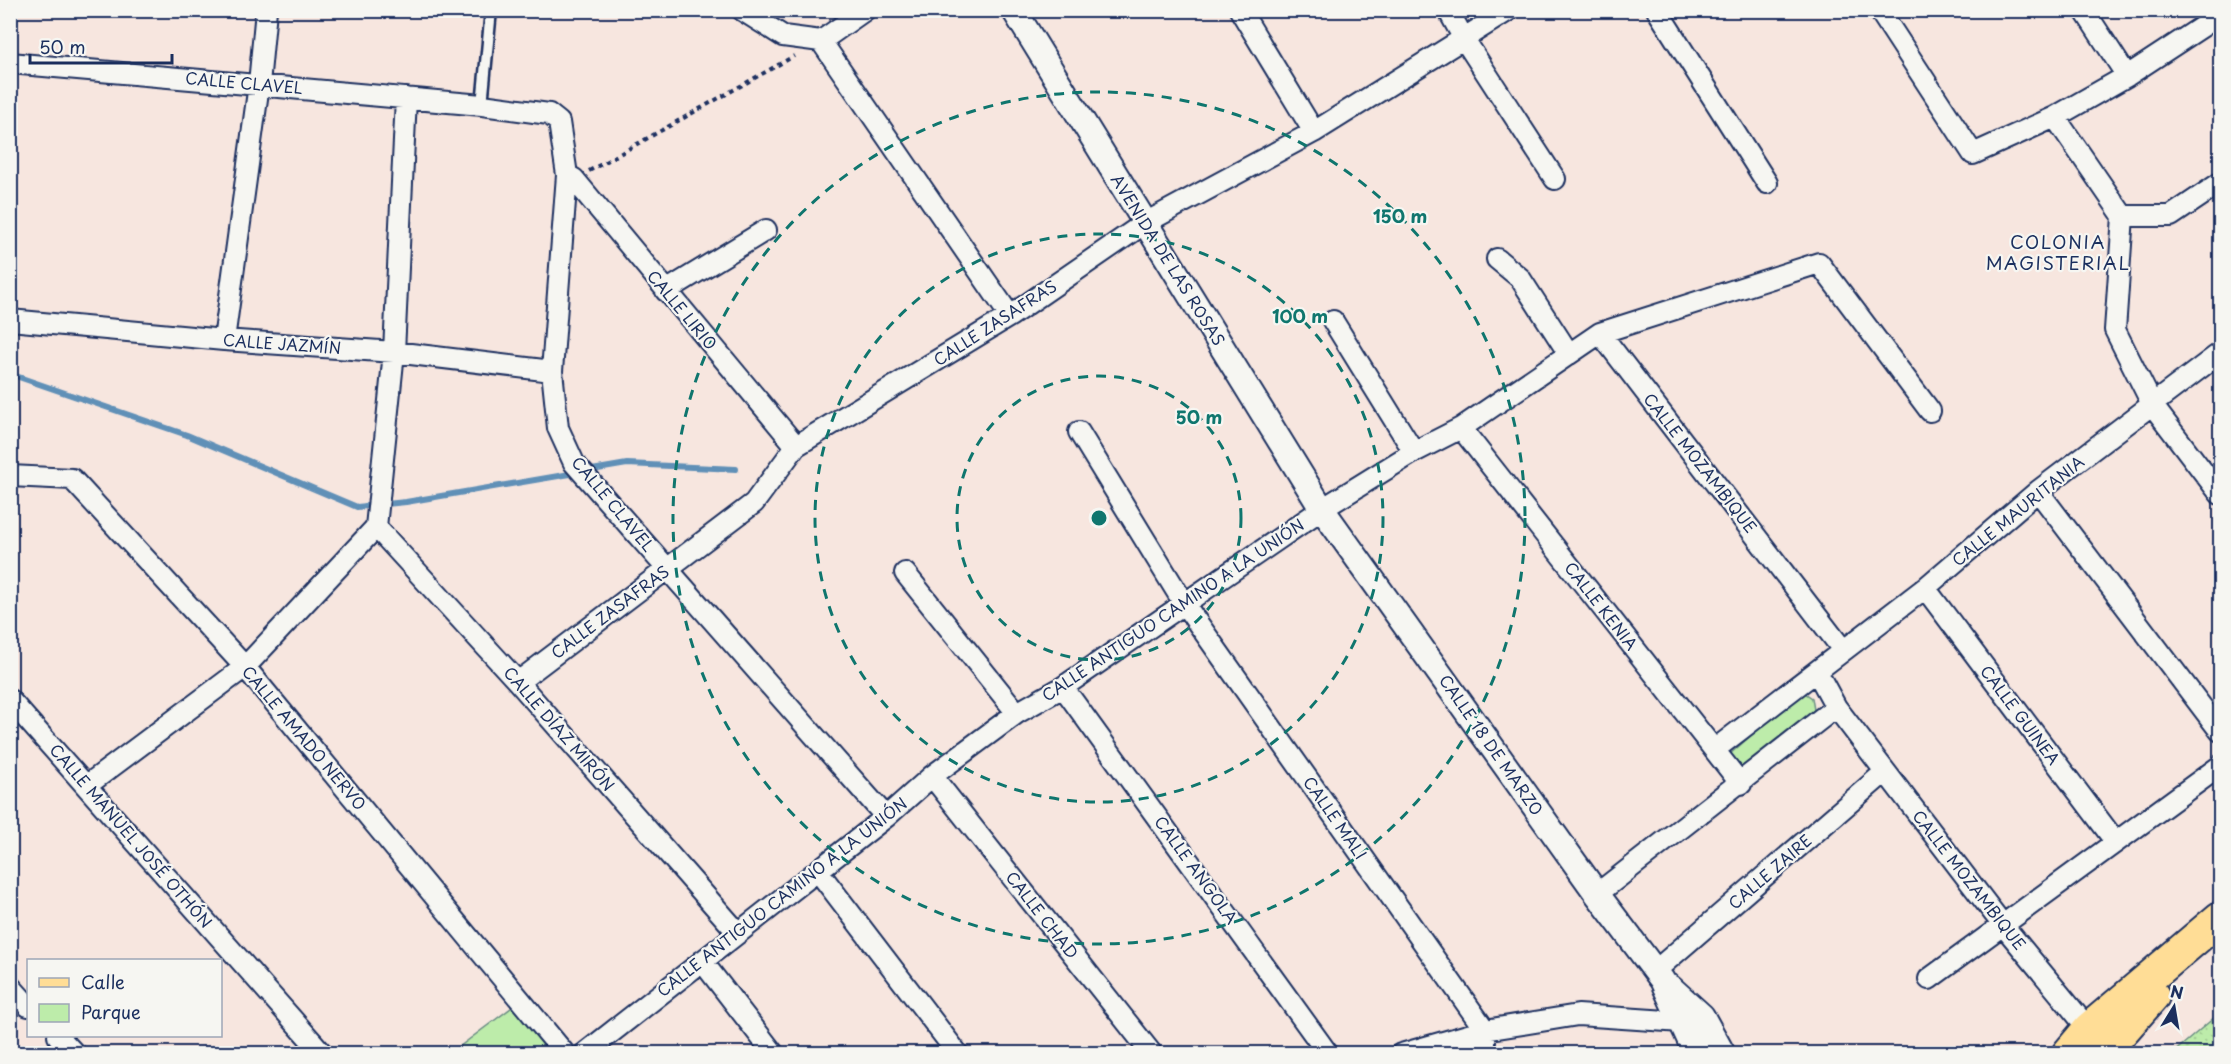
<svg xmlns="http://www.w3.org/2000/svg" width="2231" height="1064" font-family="'Playpen Sans',sans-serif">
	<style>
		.grass { fill: url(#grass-dots); stroke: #6c8e84; stroke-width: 1.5 }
		.park { fill: #bdecaa; stroke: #6c8e84; stroke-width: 1.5 }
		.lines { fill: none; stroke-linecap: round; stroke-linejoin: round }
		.stream { stroke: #6190b7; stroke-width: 6 }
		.service-casing { stroke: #1b2f5e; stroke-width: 15 }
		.minor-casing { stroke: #1b2f5e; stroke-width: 24 }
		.tertiary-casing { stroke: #1b2f5e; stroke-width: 28 }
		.primary-casing { stroke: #1b2f5e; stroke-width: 36 }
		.path { stroke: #1b2f5e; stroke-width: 4; stroke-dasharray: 4.5 4.5; stroke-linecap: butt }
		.service { stroke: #f6f6f2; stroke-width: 10 }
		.minor { stroke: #f6f6f2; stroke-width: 20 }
		.tertiary { stroke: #f6f6f2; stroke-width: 24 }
		.primary { stroke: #ffdd96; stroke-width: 32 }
		.ring { fill: none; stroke: #0f766e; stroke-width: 3; stroke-dasharray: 10 8 }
		.labels { text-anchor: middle; stroke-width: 4.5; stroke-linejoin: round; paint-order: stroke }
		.street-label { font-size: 16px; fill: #1b2f5e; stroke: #f6f6f2 }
		.neighbourhood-label { font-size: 18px; letter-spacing: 1.5px; fill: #1b2f5e; stroke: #f6f6f2 }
		.centre { fill: #0f766e; stroke: #f6f6f2; stroke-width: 3 }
		.ring-label { font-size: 18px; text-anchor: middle; font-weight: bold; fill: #0f766e; stroke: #f6f6f2; stroke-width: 4.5; stroke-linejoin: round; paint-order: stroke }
	</style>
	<defs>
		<pattern id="grass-dots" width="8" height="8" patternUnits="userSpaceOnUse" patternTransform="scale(1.5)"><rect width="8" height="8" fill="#bdecaa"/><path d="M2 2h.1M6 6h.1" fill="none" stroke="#a2cb95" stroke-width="1.8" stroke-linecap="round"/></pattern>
	</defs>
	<rect width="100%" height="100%" fill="#f7e6df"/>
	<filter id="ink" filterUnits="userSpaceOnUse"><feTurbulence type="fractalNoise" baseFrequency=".0167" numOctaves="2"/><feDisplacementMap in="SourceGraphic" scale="12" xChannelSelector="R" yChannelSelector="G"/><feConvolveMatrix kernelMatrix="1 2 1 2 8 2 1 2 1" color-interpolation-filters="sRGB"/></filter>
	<g filter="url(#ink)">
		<path class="grass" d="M2220 1012V1053H2173L2216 1016Z"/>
		<path class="park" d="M1802 691 1812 698 1814 710 1747 768 1740 767 1730 754Z
			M519 1002 563 1053 457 1054 455 1050Z"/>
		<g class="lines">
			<path class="stream" d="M10 374 187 435 357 507 406 502 576 473
				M586 471 627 464 736 469"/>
			<defs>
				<path id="service" d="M482 105 491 10"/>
				<path id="minor" d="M742 10 783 36 821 41 1010 316
					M1240 10 1314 132
					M1448 10 1464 39 1555 179
					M1657 10 1767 183
					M1879 10 1973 154 2055 117 2127 76 2220 15
					M2084 10 2127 76
					M821 41 865 10
					M10 63 482 105 549 114 559 122 567 175 552 371 558 428 574 463 886 817
					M2055 117 2123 216
					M567 175 574 179 796 446
					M2123 216 2115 330 2153 406 2220 494
					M2123 216H2171L2220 183
					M1497 259 1520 278 1569 354
					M666 291 766 230
					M10 320 224 340 394 352 552 371
					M1333 321 1414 452
					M1600 333 1843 650
					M224 340 259 84 266 10
					M1461 428 1741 784
					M1079 432 1185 605 1485 1030V1054
					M10 476 72 479 245 667 565 1054
					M2038 491 2220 731
					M376 527 518 682 738 933
					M376 527 394 352 406 98
					M905 573 1017 713
					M1925 588 2115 841
					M1817 672 1836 707 2002 924 2095 1037
					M518 682 754 503 796 446 1010 316 1145 223 1314 132 1509 10
					M1063 687 1328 1054
					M10 700 323 1054
					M1714 750 1925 588 2038 491 2220 353
					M932 776 1152 1054
					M86 786 245 667 376 527
					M818 871 958 1054
					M1597 894 1836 707
					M702 961 774 1054
					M1655 971 1885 772
					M1929 979 2220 766
					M10 986 28 1006
					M58 1036 75 1054
					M584 1054 886 817 932 776 1017 713 1063 687 1322 509 1414 452 1461 428 1600 333 1819 263 1930 411
					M1401 1054 1485 1030 1578 1015 1682 1022 1693 1019"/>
				<path id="tertiary" d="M1014 10 1322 509 1597 894 1662 980 1696 1054
					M1670 987 1702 1016 1723 1054"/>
				<path id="primary" d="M2068 1054 2089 1029 2220 918
					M2102 1054 2153 996"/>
			</defs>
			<use href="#service" class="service-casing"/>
			<use href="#minor" class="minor-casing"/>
			<use href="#tertiary" class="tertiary-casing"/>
			<use href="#primary" class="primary-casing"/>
			<path class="path" d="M589 171 794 56"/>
			<use href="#service" class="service"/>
			<use href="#minor" class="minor"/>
			<use href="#tertiary" class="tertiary"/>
			<use href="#primary" class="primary"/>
		</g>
	</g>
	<g class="ring">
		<circle cx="1099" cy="518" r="142"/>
		<circle cx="1099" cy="518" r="284"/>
		<circle cx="1099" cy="518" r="426"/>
	</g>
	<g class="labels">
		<g class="street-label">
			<text transform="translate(244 83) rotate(5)" y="6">CALLE CLAVEL</text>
			<text transform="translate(1168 260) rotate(58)" y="6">AVENIDA DE LAS ROSAS</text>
			<text transform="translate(682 310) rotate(50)" y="6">CALLE LIRIO</text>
			<text transform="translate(995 323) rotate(-33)" y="6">CALLE ZASAFRAS</text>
			<text transform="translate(282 344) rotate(4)" y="6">CALLE JAZMÍN</text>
			<text transform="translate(1700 463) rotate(52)" y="6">CALLE MOZAMBIQUE</text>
			<text transform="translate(613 504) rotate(50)" y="6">CALLE CLAVEL</text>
			<text transform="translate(2018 511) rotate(-39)" y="6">CALLE MAURITANIA</text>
			<text transform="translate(1601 606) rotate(52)" y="6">CALLE KENIA</text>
			<text transform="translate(1173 610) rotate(-34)" y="6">CALLE ANTIGUO CAMINO A LA UNIÓN</text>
			<text transform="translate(610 612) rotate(-37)" y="6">CALLE ZASAFRAS</text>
			<text transform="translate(2020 715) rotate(53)" y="6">CALLE GUINEA</text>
			<text transform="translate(559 729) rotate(49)" y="6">CALLE DÍAZ MIRÓN</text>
			<text transform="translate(304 738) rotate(50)" y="6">CALLE AMADO NERVO</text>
			<text transform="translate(1491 745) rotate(55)" y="6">CALLE 18 DE MARZO</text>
			<text transform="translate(1335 818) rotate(55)" y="6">CALLE MALI</text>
			<text transform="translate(131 836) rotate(49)" y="6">CALLE MANUEL JOSÉ OTHÓN</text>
			<text transform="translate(1196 870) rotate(54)" y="6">CALLE ANGOLA</text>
			<text transform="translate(1770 872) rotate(-41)" y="6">CALLE ZAIRE</text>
			<text transform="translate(1969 880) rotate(52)" y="6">CALLE MOZAMBIQUE</text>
			<text transform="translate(782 897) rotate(-38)" y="6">CALLE ANTIGUO CAMINO A LA UNIÓN</text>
			<text transform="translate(1042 915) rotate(52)" y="6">CALLE CHAD</text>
		</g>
		<g class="neighbourhood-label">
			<text x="2058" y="249">COLONIA<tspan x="2058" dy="21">MAGISTERIAL</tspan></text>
		</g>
	</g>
	<circle cx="1099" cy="518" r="9" class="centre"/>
	<g class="ring-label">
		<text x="1400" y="223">150 m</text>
		<text x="1300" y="323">100 m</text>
		<text x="1199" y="424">50 m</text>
	</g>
	<rect width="2231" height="1064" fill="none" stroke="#f6f6f2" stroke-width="36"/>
	<rect x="18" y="18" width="2195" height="1028" fill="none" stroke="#1b2f5e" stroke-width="2" filter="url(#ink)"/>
	<rect x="27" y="959" width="195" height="78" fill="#f6f6f2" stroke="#9ea6b7" stroke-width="1.5"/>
	<rect x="39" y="978" width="30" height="9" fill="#ffdd96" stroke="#9ea6b7" stroke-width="1.5"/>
	<text x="81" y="989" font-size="18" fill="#1b2f5e">Calle</text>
	<rect x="39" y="1004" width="30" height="18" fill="#bdecaa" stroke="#9ea6b7" stroke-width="1.5"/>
	<text x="81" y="1019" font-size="18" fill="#1b2f5e">Parque</text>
	<g transform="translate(2174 1007) rotate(11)" stroke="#f6f6f2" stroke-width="4.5" paint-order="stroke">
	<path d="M0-4.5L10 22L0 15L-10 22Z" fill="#1b2f5e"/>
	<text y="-9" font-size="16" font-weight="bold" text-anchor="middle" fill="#1b2f5e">N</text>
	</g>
	<path d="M30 54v9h142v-9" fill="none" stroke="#1b2f5e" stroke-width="3"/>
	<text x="39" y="54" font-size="18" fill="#1b2f5e" stroke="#f6f6f2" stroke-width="4.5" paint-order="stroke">50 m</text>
</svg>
